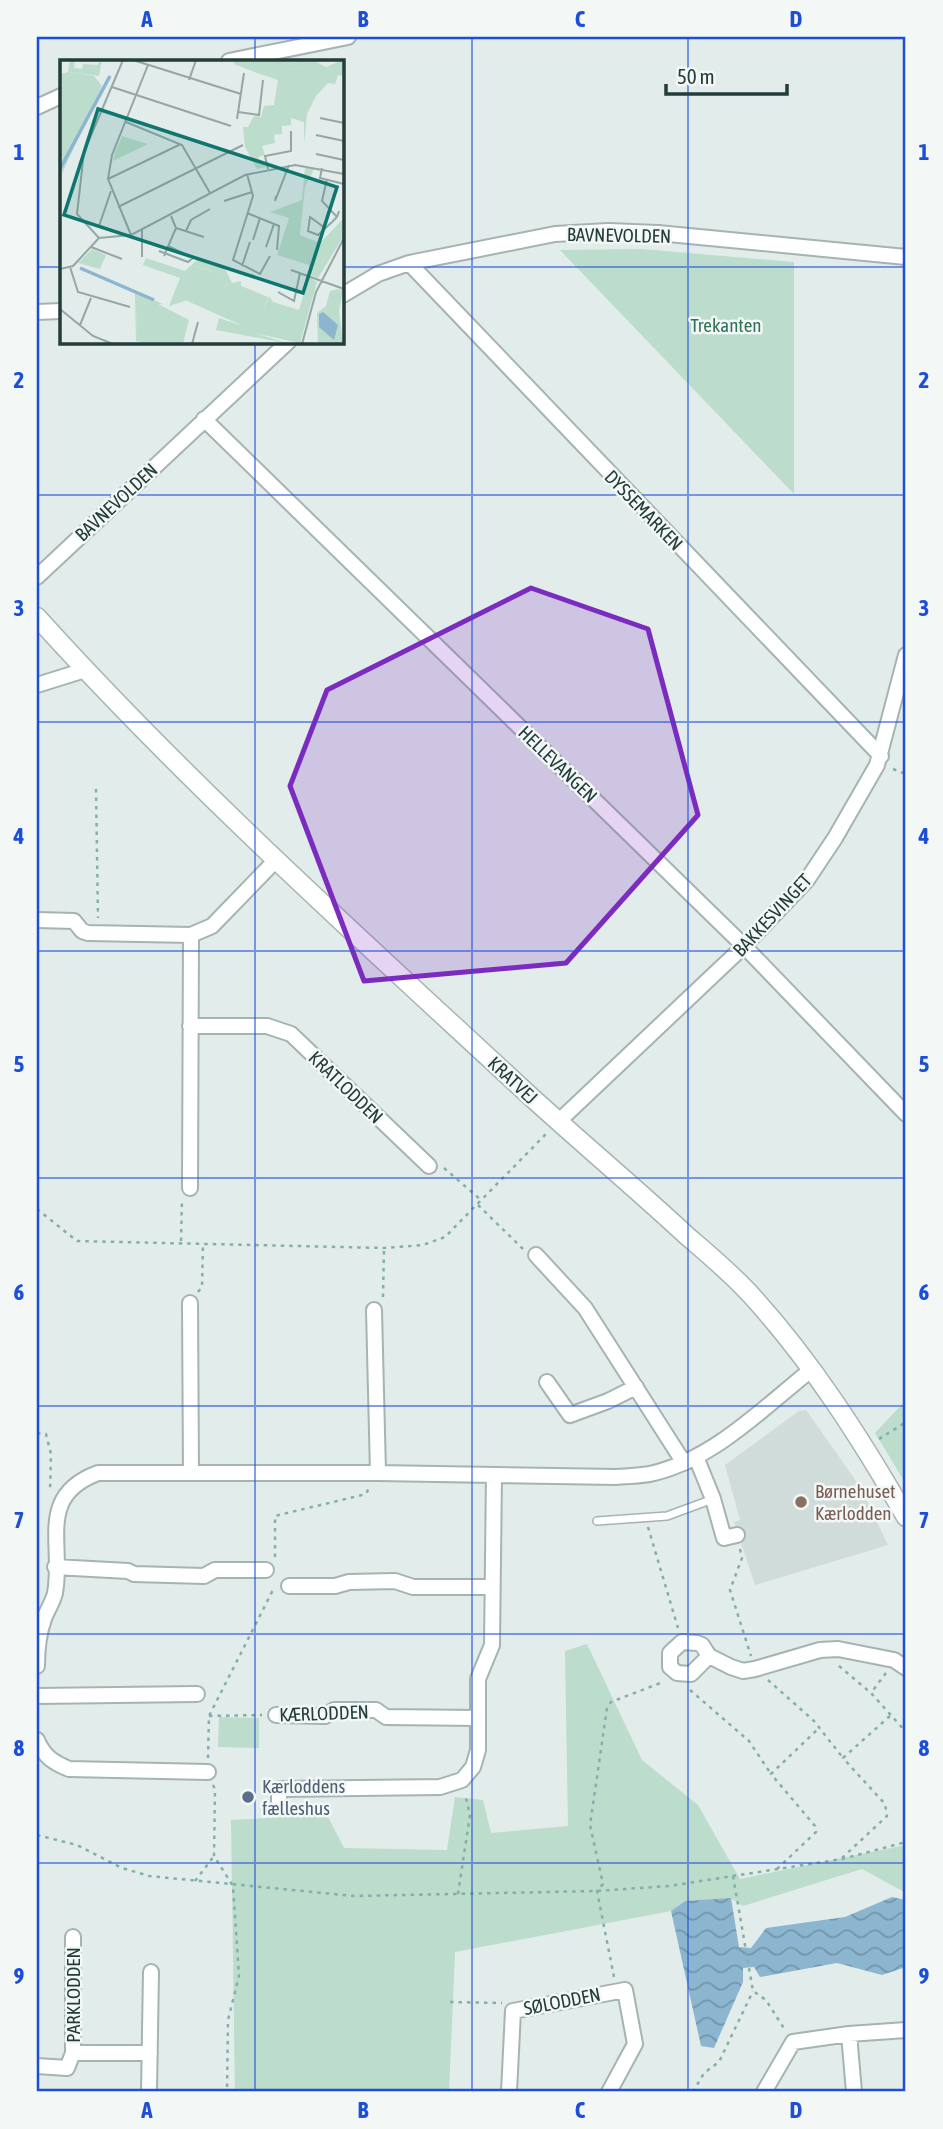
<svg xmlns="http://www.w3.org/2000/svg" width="943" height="2129" font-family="'Asap Condensed',sans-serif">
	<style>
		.built { fill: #d0dcd9 }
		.green { fill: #bcdccc }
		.water { fill: url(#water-waves) }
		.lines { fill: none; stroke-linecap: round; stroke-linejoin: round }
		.service-casing { stroke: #a5b4b2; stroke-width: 10 }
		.minor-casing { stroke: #a5b4b2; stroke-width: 18 }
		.tertiary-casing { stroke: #a5b4b2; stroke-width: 21 }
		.path { stroke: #83afab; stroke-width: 2.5; stroke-dasharray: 3.5 5; stroke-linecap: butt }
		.service { stroke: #fff; stroke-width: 7 }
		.minor { stroke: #fff; stroke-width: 14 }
		.tertiary { stroke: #fff; stroke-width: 18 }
		.marked { fill: #7b2cbf; fill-opacity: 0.2; stroke: #7b2cbf; stroke-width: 5; stroke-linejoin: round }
		.grid { fill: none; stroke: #1d4ed8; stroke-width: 2; stroke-opacity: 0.55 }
		.education-dot { fill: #8d6e63; stroke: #f3f8f7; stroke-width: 2.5 }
		.service-dot { fill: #5c6f8a; stroke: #f3f8f7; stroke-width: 2.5 }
		.labels { text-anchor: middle; stroke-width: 5; stroke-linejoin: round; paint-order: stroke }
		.street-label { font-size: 19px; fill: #233d3b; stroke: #f3f8f7 }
		.park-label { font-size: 19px; fill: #2e7257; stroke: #f3f8f7 }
		.education-label { font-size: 19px; fill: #785e54; stroke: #f3f8f7; text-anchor: start }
		.service-label { font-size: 19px; fill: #4e5e75; stroke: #f3f8f7; text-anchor: start }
		.inset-river { fill: none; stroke: #8cb6cf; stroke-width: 3.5 }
		.inset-road { fill: none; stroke: #96a6a4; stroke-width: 2 }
		.view { fill: #0f766e; fill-opacity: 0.15; stroke: #0f766e; stroke-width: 3.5 }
		.inset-edge { fill: none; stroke: #233d3b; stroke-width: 3.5 }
		.neatline { fill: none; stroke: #1d4ed8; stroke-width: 2.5 }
		.grid-label { font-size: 23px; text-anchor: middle; font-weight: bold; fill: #1d4ed8 }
	</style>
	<defs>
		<pattern id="water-waves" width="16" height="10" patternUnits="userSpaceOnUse" patternTransform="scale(1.75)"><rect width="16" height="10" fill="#8cb6cf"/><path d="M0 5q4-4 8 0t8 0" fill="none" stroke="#7295a9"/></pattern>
	</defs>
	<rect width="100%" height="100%" fill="#e2ecea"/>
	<path class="built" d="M806 1410 859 1485 888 1545 755 1585 734 1522 740 1520 725 1465 799 1411Z"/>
	<path class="green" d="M641 249 794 262V494L560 250Z
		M906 1400V1484L875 1433Z
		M587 1644 642 1760 698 1805 740 1879 906 1845V1893L862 1869 743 1906 732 1899 685 1901 671 1911 455 1952 449 2092H235L231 1820 327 1815 344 1848 447 1850 455 1797 483 1800 491 1833 568 1826 565 1651Z
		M219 1717 259 1718V1748L218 1747Z"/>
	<path class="water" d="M892 1897 906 1900V1967L882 1975 837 1963 760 1977 754 1967 743 1968V1982L714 2048 701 2046 671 1911 685 1901 731 1898 739 1947 751 1948 766 1928 845 1917Z"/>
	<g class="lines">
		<defs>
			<path id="service" d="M597 1521 667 1516 713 1499"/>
			<path id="minor" d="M229 61 348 37
				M37 107 61 96
				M409 263 881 756
				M341 296 378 274 409 263 555 234 608 231 658 233 906 257
				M37 312 61 311
				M204 419 744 946 906 1114
				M37 577 289 341
				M37 685 85 670
				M37 920 74 921 82 931 88 933 191 935 212 926 275 861
				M190 1026H267L291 1034 429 1166
				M558 1122 744 946 807 880 835 838 877 765 906 655
				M190 1188 191 935
				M536 1255 585 1308 684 1463
				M190 1303 191 1473
				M374 1310 378 1473
				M547 1382 570 1415 608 1401 636 1387
				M696 1457 713 1499 724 1538 737 1535
				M55 1567 128 1571 134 1574 204 1576 215 1570H266
				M289 1586H335L349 1582 395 1581 413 1587H492
				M709 1656 691 1674 677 1673 670 1667V1653L682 1642 697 1643 702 1645 709 1656 731 1667 743 1671 755 1669 820 1650 838 1649 894 1660 906 1668
				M37 1666C37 1649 38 1635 44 1619 47 1610 53 1602 55 1593 64 1544 36 1496 98 1473H378L616 1477C629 1476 642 1476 654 1473 715 1458 763 1408 811 1370
				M37 1696 197 1694
				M276 1715 325 1716 334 1710H376L386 1717 478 1718
				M37 1740C44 1756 52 1762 69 1769L208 1772
				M279 1807V1789L440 1787 462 1780 473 1767 478 1750V1679L492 1645 494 1475
				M73 1937V2053
				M849 2034 854 2092
				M37 2066 67 2068 73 2053H150
				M149 2092 151 1972
				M509 2092 513 2011 625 1990 635 2044 609 2092
				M764 2092 793 2042 849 2034 906 2030"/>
			<path id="tertiary" d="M37 617C186 782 353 932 516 1083 572 1135 630 1183 686 1235 708 1254 731 1273 751 1295 812 1362 861 1439 906 1517"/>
		</defs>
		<use href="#service" class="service-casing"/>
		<use href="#minor" class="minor-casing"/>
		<use href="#tertiary" class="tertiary-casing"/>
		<path class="path" d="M893 769 906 774
			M96 789 98 918
			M444 1168 481 1200
			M37 1181V1187
			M478 1205 523 1249
			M37 1209 77 1241 384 1248 423 1245 445 1237 546 1134
			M181 1241 182 1199
			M198 1292 202 1287 203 1244
			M383 1297 384 1248
			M37 1433 46 1434 51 1454 50 1491
			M879 1439 906 1422
			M648 1527 678 1628
			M740 1549 742 1558 730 1590 751 1656
			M275 1557V1516L366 1494 369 1488
			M839 1666 871 1693
			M886 1673 871 1693 906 1732
			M768 1680 814 1721 843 1758
			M690 1690 749 1741 771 1774
			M209 1716 262 1715
			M208 1758 209 1716 274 1588
			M213 1785 215 1789 214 1856 233 1886 239 1976 228 2020 227 2092
			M37 1835 77 1845 122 1868 149 1876 354 1896 597 1891 669 1886 842 1859 906 1842
			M842 1858 887 1816 885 1804 843 1758 891 1715
			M777 1869 816 1832 815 1826 771 1774 819 1728
			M733 1876 753 1991 766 2000 785 2030
			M195 1881 214 1856
			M458 1894 470 1815 465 1794
			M614 1977 597 1891 603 1884 590 1825 607 1708 611 1702 663 1682
			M450 2002 502 2003
			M693 2092 704 2073 719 2062 753 1991"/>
		<use href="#service" class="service"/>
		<use href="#minor" class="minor"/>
		<use href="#tertiary" class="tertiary"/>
	</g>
	<path class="marked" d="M531 588 648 629 698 815 566 963 364 981 290 786 327 690Z"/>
	<path class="grid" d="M255 37V61M472 37V2092M688 37V2092M37 267H61M341 267H906M255 341V2092M37 495H906M37 722H906M37 951H906M37 1178H906M37 1406H906M37 1634H906M37 1863H906"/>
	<circle class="education-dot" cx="801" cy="1502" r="7"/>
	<circle class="service-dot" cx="248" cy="1797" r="7"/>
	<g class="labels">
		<g class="street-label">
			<text transform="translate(619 235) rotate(1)" y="7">BAVNEVOLDEN</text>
			<text transform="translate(116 502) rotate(-43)" y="7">BAVNEVOLDEN</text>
			<text transform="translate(644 510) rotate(46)" y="7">DYSSEMARKEN</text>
			<text transform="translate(558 764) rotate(44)" y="7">HELLEVANGEN</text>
			<text transform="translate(772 915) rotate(-47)" y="7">BAKKESVINGET</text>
			<text transform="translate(513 1080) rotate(43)" y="7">KRATVEJ</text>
			<text transform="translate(346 1087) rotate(44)" y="7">KRATLODDEN</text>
			<text transform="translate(324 1713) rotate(-2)" y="7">KÆRLODDEN</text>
			<text transform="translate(73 1995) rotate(-90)" y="7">PARKLODDEN</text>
			<text transform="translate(562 2001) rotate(-11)" y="7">SØLODDEN</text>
		</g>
		<g class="park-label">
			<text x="726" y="332">Trekanten</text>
		</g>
		<g class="education-label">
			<text x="815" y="1498">Børnehuset<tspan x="815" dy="22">Kærlodden</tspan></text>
		</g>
		<g class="service-label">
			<text x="262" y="1793">Kærloddens<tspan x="262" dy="22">fælleshus</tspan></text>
		</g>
	</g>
	<g transform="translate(60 60)">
		<rect width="284" height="284" fill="#e2ecea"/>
		<path d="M253 0 266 7 283 0V16L278 15 275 24 268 23 256 36 247 54 244 84V62L231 58V65L222 66V74L214 75 215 83 202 86 205 95 198 97 206 107 197 109 185 87 183 67H188L194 56 201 57 204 46 214 45 218 20 197 13 254 7ZM8 12 34 16 42 26 1 116 0 14ZM62 76 88 84 53 101 55 92ZM245 108 254 109 245 127 240 175 260 183 283 159V177L258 218 250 215 249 205 217 195 229 158 210 152 242 140ZM135 206 162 215 160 222 204 238 192 270 123 239ZM249 217 257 222 240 283 194 273 209 236 213 242 239 250ZM76 244H98L129 260 123 283H84V278H77Z" fill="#bcdccc"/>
		<path d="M10 0H15L14 8 22 9 23 4 37 5 42 0 39 16 8 12ZM175 0H253L255 7 197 13 174 4ZM86 198 125 211 139 198 164 207 172 223 181 221V226L208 237 195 273 226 283 156 270 159 258 192 269 203 238 160 222 162 215 136 206 125 241 109 246 120 218 83 205ZM278 229 283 231 279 251 283 283H258L257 253 266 246 270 231ZM75 232 103 244 76 245 77 277 84 278V283L76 281Z" fill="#bcdccc"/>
		<path d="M32 189 46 195 40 209 18 203Z" fill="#bcdccc"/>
		<path d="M263 252 278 265 274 280 259 267V254Z" fill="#8cb6cf"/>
		<path class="inset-river" d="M0 109 50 16M20 208 94 240"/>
		<path class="inset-road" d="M73 0 181 34M129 20 136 0M52 27 171 66M178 52 199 55 203 20M260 58 284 63M177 59 184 13M66 62 122 85 150 133M256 75 284 81M256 94 284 100M262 108 260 118 284 124M208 109 205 96 231 91V71M187 114 193 136 173 200 200 214 210 196M48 119 121 84M267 119 262 141 277 157M216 136 215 141 229 105M164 141 192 132M58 147 183 85M187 153 219 166 217 190M39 166 51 131M116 168 144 177M265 168 250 157 248 171 258 175 272 162 277 157 279 151M126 171 131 160 150 149M71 175 48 119 52 95 88 5M39 178 17 154 24 92 63 0M193 180 200 158M31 187 62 199M206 187 214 164M99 191 128 202 133 198 108 186M104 196 116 168 111 156M82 197V170M182 206 190 182M10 207 18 232 70 247M0 209 13 206 39 178 71 175 185 115 235 105 284 114M231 210 284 229M218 232 234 241 240 213M0 249 33 276 53 284M20 265 31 238M132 284 138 262M242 284 256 232 284 178"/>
		<path class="view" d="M38 49 277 127 243 233 4 155Z"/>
		<rect width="284" height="284" class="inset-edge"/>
	</g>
	<rect width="943" height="2129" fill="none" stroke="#f3f8f7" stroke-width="77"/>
	<path d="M666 84v10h121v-10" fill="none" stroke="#233d3b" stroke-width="3.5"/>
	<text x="677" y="84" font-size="21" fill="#233d3b" stroke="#f3f8f7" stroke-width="5" paint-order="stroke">50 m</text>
	<rect x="38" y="38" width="866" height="2052" class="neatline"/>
	<g class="grid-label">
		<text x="147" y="27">A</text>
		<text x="363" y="27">B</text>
		<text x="580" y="27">C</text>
		<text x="796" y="27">D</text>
		<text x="19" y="160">1</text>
		<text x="924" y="160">1</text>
		<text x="19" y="388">2</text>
		<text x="924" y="388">2</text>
		<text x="19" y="616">3</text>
		<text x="924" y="616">3</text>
		<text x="19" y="844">4</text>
		<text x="924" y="844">4</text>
		<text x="19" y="1072">5</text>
		<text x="924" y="1072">5</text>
		<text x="19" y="1300">6</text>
		<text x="924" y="1300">6</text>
		<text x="19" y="1528">7</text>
		<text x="924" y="1528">7</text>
		<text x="19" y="1756">8</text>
		<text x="924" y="1756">8</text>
		<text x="19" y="1984">9</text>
		<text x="924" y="1984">9</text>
		<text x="147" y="2118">A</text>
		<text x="363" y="2118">B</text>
		<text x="580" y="2118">C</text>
		<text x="796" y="2118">D</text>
	</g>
</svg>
